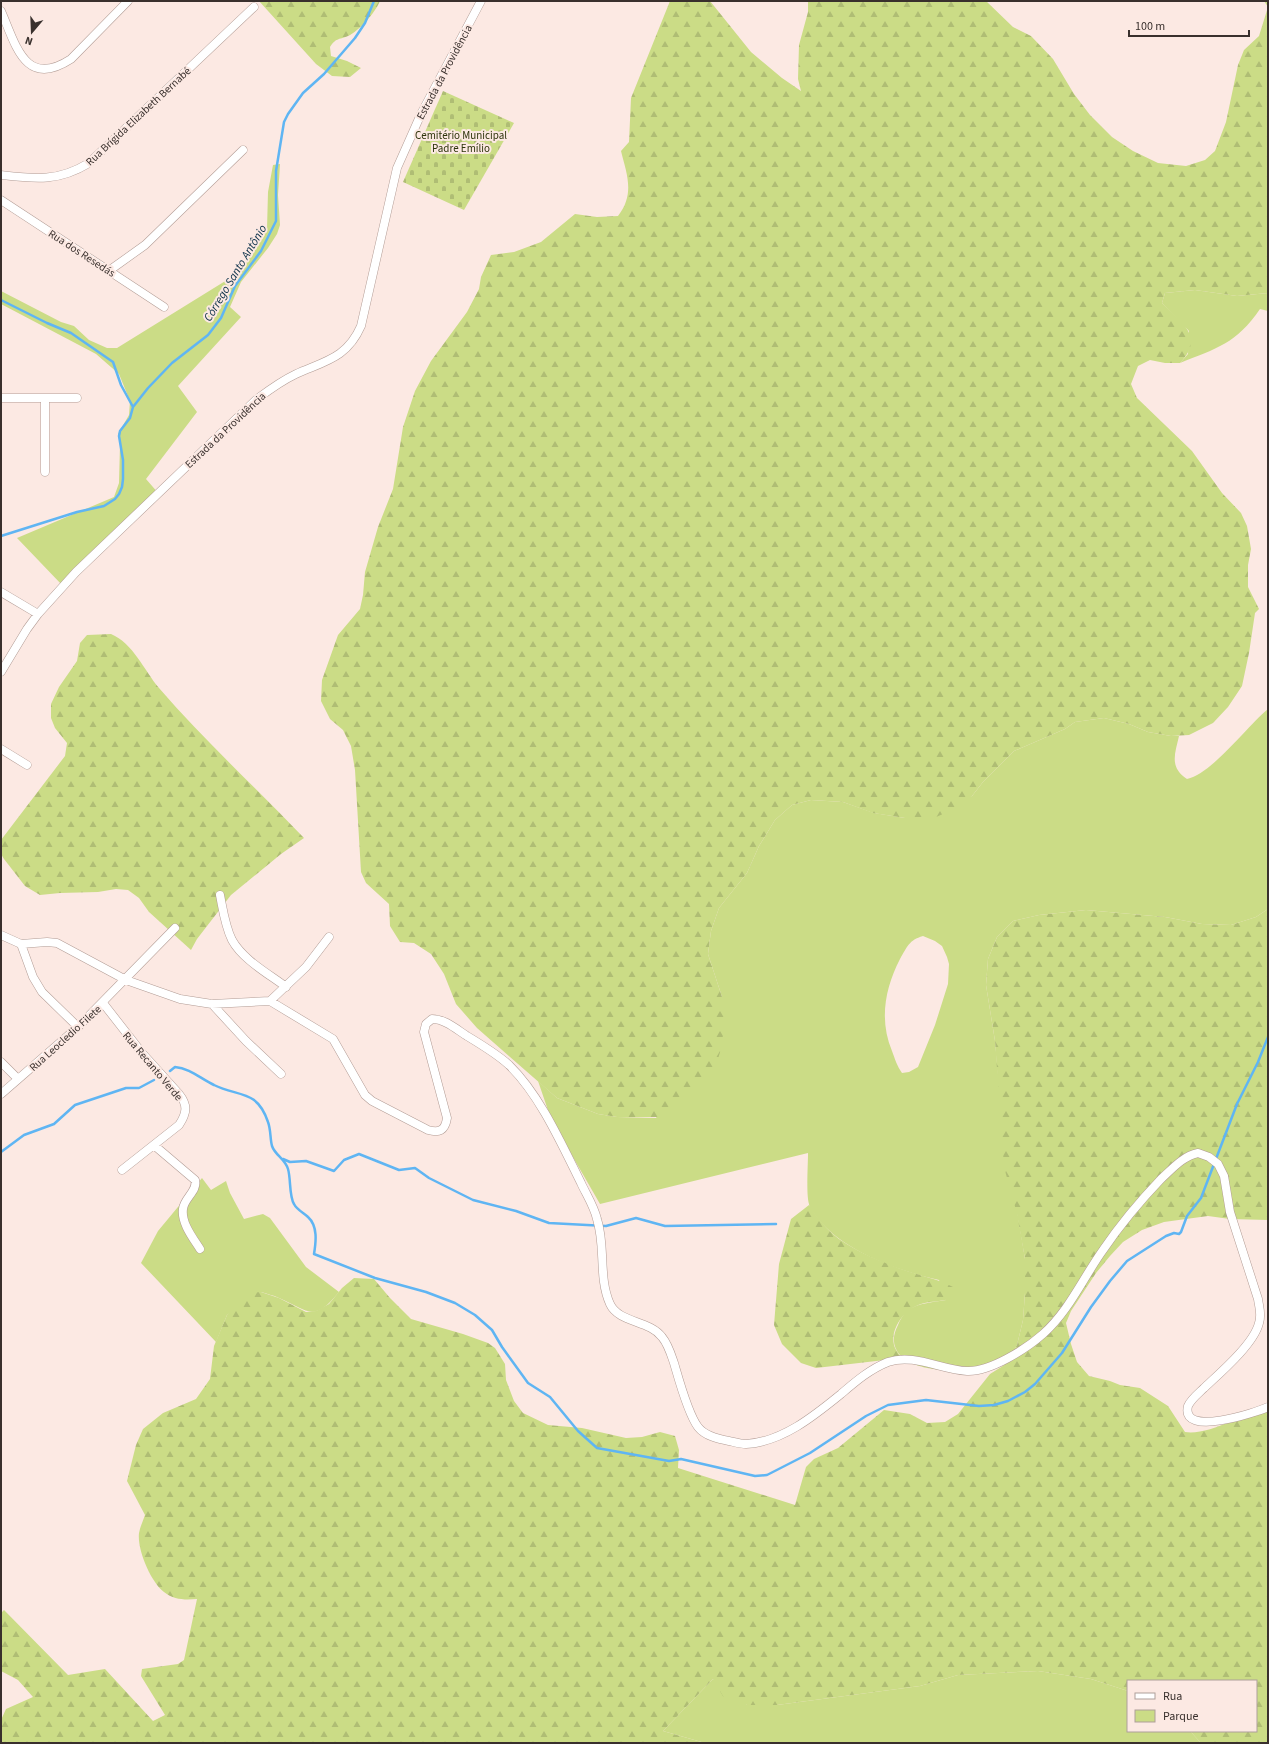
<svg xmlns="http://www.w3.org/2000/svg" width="1269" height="1744" font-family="'Source Sans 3',sans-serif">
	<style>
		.green { fill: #cbdc86; fill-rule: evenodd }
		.forest { fill: url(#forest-firs) }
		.cemetery { fill: url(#cemetery-stones) }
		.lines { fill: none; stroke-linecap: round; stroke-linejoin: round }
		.stream { stroke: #5fb5f3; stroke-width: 2.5 }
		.minor-casing { stroke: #b29c95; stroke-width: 9 }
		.minor { stroke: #fff; stroke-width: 8 }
		.labels { text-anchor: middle; stroke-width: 4; stroke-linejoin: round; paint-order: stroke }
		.street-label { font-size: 11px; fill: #39302d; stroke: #fce9e3 }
		.park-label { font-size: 11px; fill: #2d340b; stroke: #fce9e3 }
		.water-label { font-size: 12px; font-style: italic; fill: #082e47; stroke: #fce9e3 }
	</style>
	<defs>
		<pattern id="forest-firs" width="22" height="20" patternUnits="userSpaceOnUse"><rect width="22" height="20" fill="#cbdc86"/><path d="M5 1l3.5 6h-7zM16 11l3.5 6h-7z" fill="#afbd74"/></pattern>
		<pattern id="cemetery-stones" width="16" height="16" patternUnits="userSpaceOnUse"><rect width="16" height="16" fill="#cbdc86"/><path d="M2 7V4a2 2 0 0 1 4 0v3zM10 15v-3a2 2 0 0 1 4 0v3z" fill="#afbd74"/></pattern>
	</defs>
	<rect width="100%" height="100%" fill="#fce9e3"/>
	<path class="green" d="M280 164 278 195 280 225 277 234 268 248 241 282 230 307 241 317 178 386 197 412 146 479 159 494 62 585 17 538 114 497 119 483 120 445 118 434 129 415 130 401 119 374 96 354 1 304V291L61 322 74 326 89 340 107 348H117L235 275 267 229 268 192 273 165Z
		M1195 290 1237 296 1268 293V311L1260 309C1236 344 1217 348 1180 363L1188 354 1189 331 1162 303 1165 293Z
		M1268 709V909L1256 917 1231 925 1202 924 1165 917 1086 910 1039 915 1013 921 997 937 988 959 986 985 995 1041 1002 1119 1025 1259V1293L1023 1320 1017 1345 1006 1365C976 1368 945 1375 916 1365 897 1358 888 1344 898 1325 900 1320 903 1314 908 1310 918 1303 934 1302 946 1300L939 1280C898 1271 840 1250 815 1215 813 1212 809 1208 809 1204 806 1194 808 1165 808 1153L600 1204 551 1119 538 1081 557 1098 598 1114 617 1117 656 1118 722 997 708 954 711 931 719 908 747 873 759 846 775 820 792 805 811 800 843 802 874 813 905 818 972 796 983 782 1014 751 1065 729 1075 722 1104 718 1129 724 1148 732 1171 736H1179C1175 754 1169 767 1187 779 1213 773 1246 727 1268 709ZM923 936 935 941 942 946 947 957 949 964 948 984 935 1025 918 1067 909 1072 902 1073C897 1066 895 1059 892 1051 879 1020 885 988 900 959 907 947 909 940 923 936Z
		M202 1178 211 1190 226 1181 230 1193 244 1219 263 1214 270 1218 306 1267 339 1292C313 1324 308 1310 279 1298 273 1295 267 1294 261 1292L227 1315 216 1342 141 1263 158 1231Z
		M1038 1671 1091 1679 1128 1691V1731H1190L1201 1743H705L663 1731 713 1679 747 1705H777L920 1686 958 1675Z"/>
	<path class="forest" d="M259 1H380C375 13 359 31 348 36 338 40 336 38 330 47L331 56 347 61 361 68 350 77 332 76 316 64Z
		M670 1H710L751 52 782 78 801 91 798 79 799 45 808 12V1H986L1013 27 1031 36 1053 59 1074 94 1090 115 1112 137 1133 151 1158 163 1186 166 1205 160 1215 151 1226 122 1238 65 1244 50 1259 36 1268 7 1264 1H1268V293L1237 296 1195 290 1165 293 1162 303C1182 323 1205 336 1180 363H1165L1150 360 1138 366 1131 384 1137 398 1192 451 1222 493 1241 513 1247 526 1251 549 1248 565V587L1259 609 1255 613 1249 653 1242 686 1228 707 1213 723 1189 735 1171 736 1148 732 1129 724 1104 718 1075 722 1065 729 1014 751 983 782 972 796 954 809 934 818H905L873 813 843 802 811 800 792 805 775 820 759 846 747 873 719 908 711 931 708 954 722 997 725 1021 721 1049 714 1072 667 1117H617L598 1114 557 1098 477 1028 456 1004 444 974 431 954 414 943 400 942 390 926 389 904 366 883 361 872 355 770 351 746 343 730 330 719 321 701 322 680 338 635 360 609 363 595 365 572 378 527 393 489 403 427 415 391 431 361 467 312 479 289 481 277 491 255 514 252 541 242 575 214 597 217 618 216C635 194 627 175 621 151L629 142 631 98Z
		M111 634C133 643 144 670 159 688 204 740 256 788 304 838L281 854 231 895 197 939 191 950 149 912 139 898 128 890 116 889 98 892 60 893 40 895 25 886 4 859 1 854V840L65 756 67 743 55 728 51 718V704L59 687 77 661 80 643 87 635Z
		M1268 909V1220L1230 1219 1208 1216 1164 1222 1142 1230 1123 1242 1110 1256 1096 1273 1071 1311 1066 1323 1071 1344 1077 1362 1089 1376 1110 1381 1120 1385 1140 1388 1168 1406 1185 1432C1208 1436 1248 1413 1268 1403V1743H1201L1190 1731H1256V1681H1128V1691L1091 1679 1038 1671 958 1675 920 1686 777 1705H747L724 1698 713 1679 663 1731 705 1743H15L1 1742V1720L6 1709 33 1697 18 1680 1 1671V1613L4 1610 68 1675 105 1669 153 1721 165 1715 141 1676 142 1669 178 1664 184 1660 197 1599C185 1600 174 1600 164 1592 151 1582 137 1550 139 1533 140 1527 143 1521 145 1515L127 1481 136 1445 143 1429 163 1413 196 1399 210 1379 214 1346 227 1315 249 1293 261 1292 279 1298 306 1312 316 1311 329 1304 342 1288 354 1278 374 1279 390 1298 411 1319 463 1334 488 1343 495 1348 505 1364 506 1380 514 1401 523 1413 548 1425 582 1428 626 1438 642 1437 660 1432 675 1436 679 1450 678 1468 795 1505 806 1467 814 1459 838 1448 884 1410 910 1414 927 1423 945 1422 958 1414 990 1374 1006 1364 1017 1345 1023 1320 1025 1293V1259L1017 1214 1004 1167 995 1041 986 985 988 959 997 937 1013 921 1039 915 1086 910 1165 917 1202 924 1231 925 1256 917Z
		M809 1205C817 1218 827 1230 839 1239 859 1253 884 1263 907 1271 922 1276 938 1279 953 1287L954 1293 952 1298C942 1302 931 1301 921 1304 905 1309 890 1328 894 1345 895 1350 900 1355 902 1358L816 1368 801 1363 782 1344 774 1325 779 1264 791 1219Z"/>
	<path class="cemetery" d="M443 91 514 123 464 210 403 182Z"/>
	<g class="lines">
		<path class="stream" d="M1 300 47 323 71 333 113 362 121 385 133 407
			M1 536 77 512 104 506 115 499 119 494 122 487 123 479V460L119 436 120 431 130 418 133 407 148 388 172 363 208 335 221 318 235 286 261 251 276 221V171L284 122 288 114 303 93 324 74 355 38 365 23 374 1
			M170 1071 175 1067C190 1068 201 1079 214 1085 238 1097 257 1089 268 1122 271 1130 270 1139 272 1146 275 1155 285 1159 288 1169 291 1179 289 1196 294 1204 297 1210 304 1213 308 1217 318 1226 316 1242 314 1254L375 1278 426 1292 455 1303 475 1315 492 1330 502 1347 528 1383 550 1397 578 1431 597 1448 669 1461 681 1459 755 1476 767 1475 810 1453 866 1416 888 1405 926 1400 979 1406 994 1405 1008 1401 1025 1392 1035 1384 1062 1353 1091 1307 1110 1281 1127 1261 1166 1236 1174 1233 1179 1234 1181 1232 1187 1216 1201 1198 1237 1104 1258 1062 1268 1037
			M1 1152 24 1135 54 1124 75 1105 126 1088H139L154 1080
			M283 1159 290 1162 306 1161 334 1171 344 1160 359 1154 399 1170 415 1168 429 1178 473 1200 516 1211 549 1223 606 1226 636 1218 665 1226 776 1224"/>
		<defs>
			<path id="minor" d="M1 11C16 45 25 89 71 59L128 1
				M1 175C35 179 58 182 89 163L254 7
				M1 200 164 307
				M110 270 145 245 243 150
				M1 398H77
				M45 398V472
				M1 592 38 614
				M1 672 27 629 38 614 76 572 257 399C269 390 281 381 296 374 325 361 347 358 361 326L397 168 421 114 481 1
				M1 749 27 765
				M220 895C223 910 225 926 232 940 243 960 269 974 286 987
				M1 935 21 944 47 942 57 943 126 980 180 999 212 1004 270 1001 333 1039 365 1095 372 1101 428 1130C439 1133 445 1131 447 1118L424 1032 426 1024 432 1019C445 1019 456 1029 467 1036 482 1045 497 1054 509 1065 540 1095 562 1145 581 1183 586 1194 594 1206 597 1219 606 1247 598 1277 610 1304 619 1323 649 1320 662 1337 668 1344 671 1354 674 1363 679 1380 688 1414 698 1427 705 1436 718 1439 729 1441 734 1442 740 1444 746 1444 782 1442 814 1416 841 1394 855 1382 870 1369 888 1362 914 1353 941 1370 967 1371 990 1372 1026 1349 1043 1334 1069 1311 1083 1278 1103 1250 1120 1225 1140 1201 1161 1179 1172 1169 1183 1156 1198 1153L1209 1157 1218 1164 1224 1176 1230 1212 1258 1299C1259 1307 1262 1314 1259 1323 1254 1344 1220 1373 1204 1388 1199 1393 1191 1399 1188 1406 1180 1438 1257 1412 1268 1407
				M21 944 33 977 42 992 78 1027
				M270 1001 306 967 329 937
				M103 1003 142 1053 179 1094C188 1105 187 1113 179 1125L122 1170
				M212 1004 246 1041 281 1074
				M1 1062 18 1079
				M1 1094 78 1027 175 928
				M155 1146 195 1180C198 1191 184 1198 183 1209 181 1223 193 1238 200 1249"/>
		</defs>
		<use href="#minor" class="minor-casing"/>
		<use href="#minor" class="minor"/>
	</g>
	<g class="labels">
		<g class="street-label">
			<text transform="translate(444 72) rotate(-62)" y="4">Estrada da Providência</text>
			<text transform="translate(138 116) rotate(-43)" y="4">Rua Brígida Elizabeth Bernabé</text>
			<text transform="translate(82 253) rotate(33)" y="4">Rua dos Resedás</text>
			<text transform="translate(225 430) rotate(-43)" y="4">Estrada da Providência</text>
			<text transform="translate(65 1038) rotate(-42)" y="4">Rua Leocledio Filete</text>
			<text transform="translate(153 1066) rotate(50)" y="4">Rua Recanto Verde</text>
		</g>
		<g class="park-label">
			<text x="461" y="139">Cemitério Municipal<tspan x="461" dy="13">Padre Emílio</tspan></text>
		</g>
		<g class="water-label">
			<text transform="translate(235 273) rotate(-59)" y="4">Córrego Santo Antônio</text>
		</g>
	</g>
	<rect width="1269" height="1744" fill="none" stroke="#39302d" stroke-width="4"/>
	<rect x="1127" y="1680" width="130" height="52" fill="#fce9e3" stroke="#ae9f9a"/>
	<rect x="1135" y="1693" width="20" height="6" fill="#ffffff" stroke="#ae9f9a"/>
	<text x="1163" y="1700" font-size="12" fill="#39302d">Rua</text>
	<rect x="1135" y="1710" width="20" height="12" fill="#cbdc86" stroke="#ae9f9a"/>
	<text x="1163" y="1720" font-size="12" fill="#39302d">Parque</text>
	<g transform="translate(32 32) rotate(199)" stroke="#fce9e3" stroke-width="3" paint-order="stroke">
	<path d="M0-3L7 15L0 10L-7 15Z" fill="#39302d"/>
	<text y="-6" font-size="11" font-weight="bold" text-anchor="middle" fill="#39302d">N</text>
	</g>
	<path d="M1129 30v6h120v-6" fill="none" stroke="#39302d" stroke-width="2"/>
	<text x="1135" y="30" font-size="12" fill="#39302d" stroke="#fce9e3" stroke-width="3" paint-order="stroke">100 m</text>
</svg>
